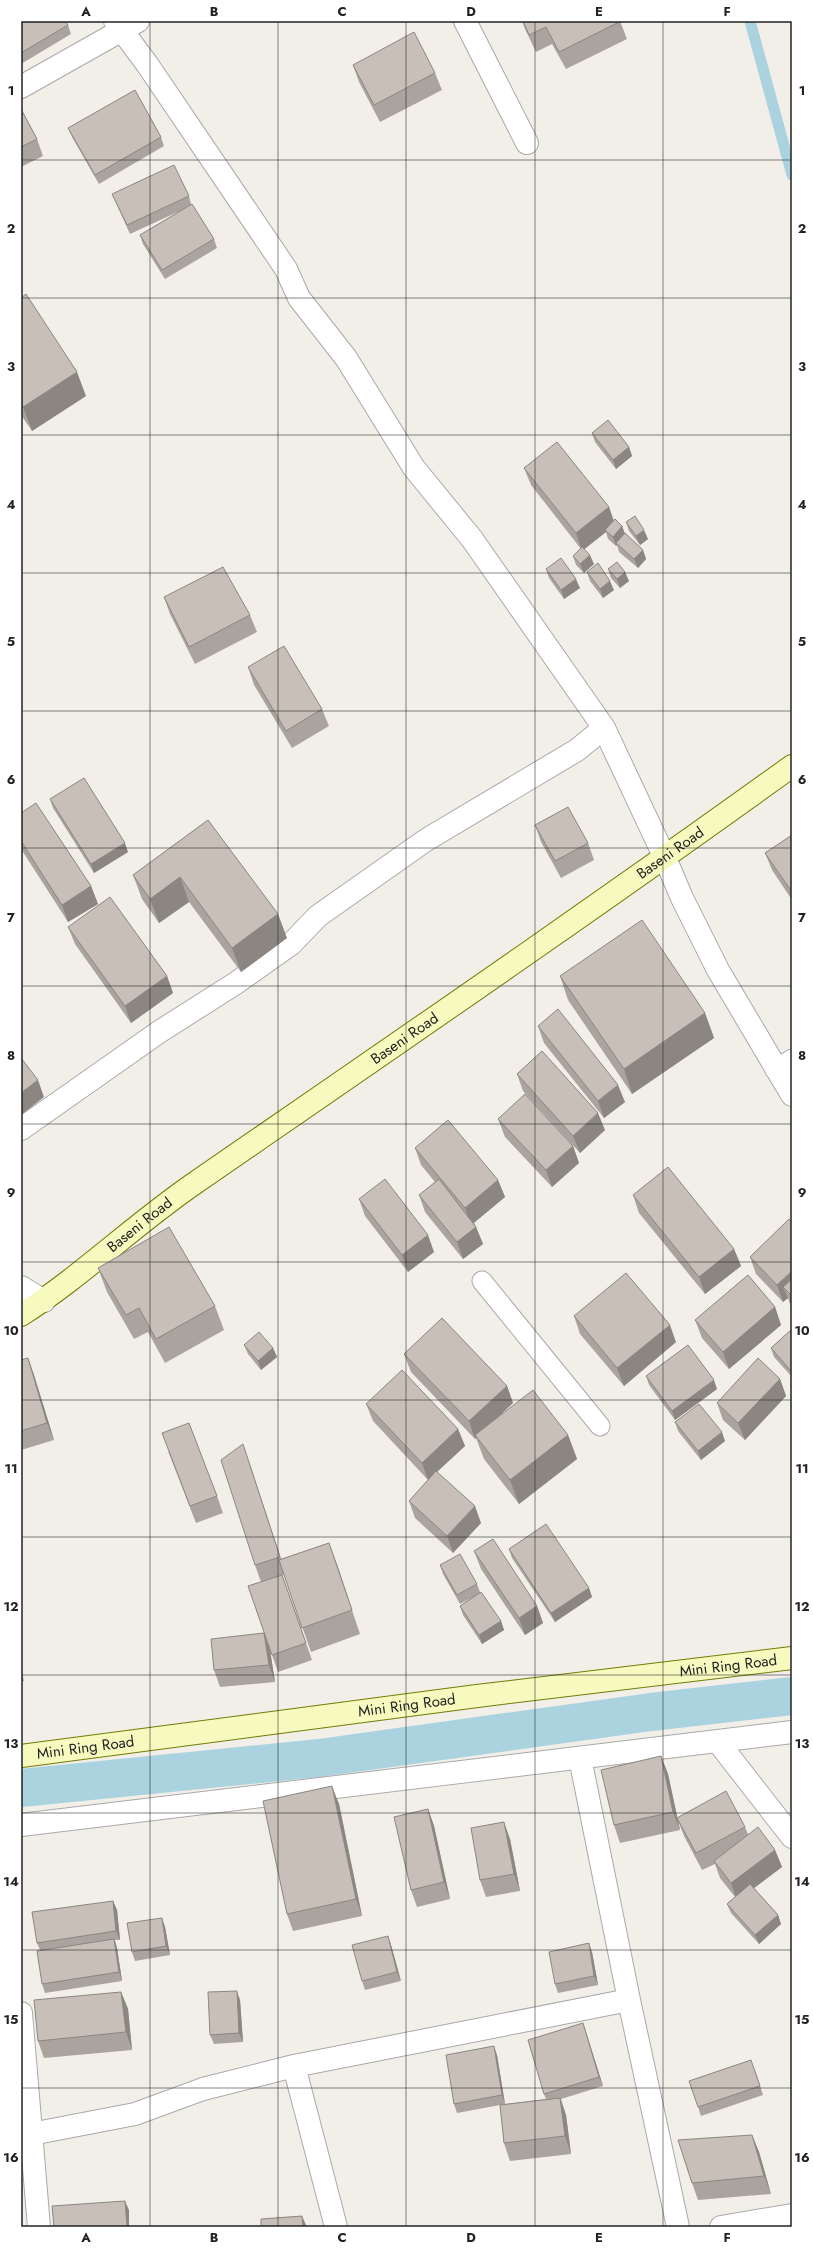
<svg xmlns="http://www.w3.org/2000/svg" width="813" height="2248" font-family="Jost,sans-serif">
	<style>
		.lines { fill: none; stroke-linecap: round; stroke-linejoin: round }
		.stream { stroke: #aad3df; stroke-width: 11 }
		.canal { stroke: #aad3df; stroke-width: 38 }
		.lane-casing { stroke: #a9a9a9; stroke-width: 21 }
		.street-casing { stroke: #a9a9a9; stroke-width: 24 }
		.secondary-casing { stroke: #707d05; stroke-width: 24 }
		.lane { stroke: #fff; stroke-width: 19 }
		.street { stroke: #fff; stroke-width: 22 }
		.secondary { stroke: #f7fabf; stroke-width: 22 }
		.wall { fill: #aba49e }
		.shaded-wall { fill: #8b8681 }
		.building { fill: #c7bfb8; stroke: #8b8681 }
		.grid { fill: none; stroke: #222; stroke-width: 1; stroke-opacity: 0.55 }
		.labels { text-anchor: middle; stroke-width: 3; stroke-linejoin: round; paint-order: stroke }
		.street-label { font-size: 15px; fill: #222; stroke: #fff }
		.neatline { fill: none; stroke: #222; stroke-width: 1.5 }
		.grid-label { font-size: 13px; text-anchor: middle; font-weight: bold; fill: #222 }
	</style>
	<rect width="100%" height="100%" fill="#f2efe9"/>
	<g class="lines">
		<path class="stream" d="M750 21 792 175"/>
		<path class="canal" d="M21 1788 319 1758 651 1712 792 1696"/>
		<defs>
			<path id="lane" d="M775 1070 792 1059
				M482 1281 600 1426"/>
			<path id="street" d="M115 21 147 64 286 269 299 298 346 358 414 468 472 539 604 728 665 858 682 898 718 970 792 1095
				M465 21 527 143
				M21 87 138 21
				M21 1129 159 1032 236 983 291 944 318 916 426 840 577 750 604 728
				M21 1287 44 1301
				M718 1742 792 1837
				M21 1825 792 1732
				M629 2000 678 2227
				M21 2013 39 2227
				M294 2066 336 2227
				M31 2134 135 2114 203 2089 294 2066 629 2000 580 1758
				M721 2227 792 2215"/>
			<g id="secondary">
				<path id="s1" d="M21 1315C82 1276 135 1224 195 1183 395 1045 595 908 792 766"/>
				<path id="s2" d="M21 1756 477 1696 792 1658"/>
			</g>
		</defs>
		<use href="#lane" class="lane-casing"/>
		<use href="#street" class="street-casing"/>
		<use href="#secondary" class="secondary-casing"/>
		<use href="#lane" class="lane"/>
		<use href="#street" class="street"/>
		<use href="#secondary" class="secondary"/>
	</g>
	<path class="wall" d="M21 21 68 25 71 34 21 64Z
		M522 21H620L627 39 566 69 552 44 536 52 525 29Z
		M353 65 435 73 442 90 380 122 359 82Z
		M21 109 37 139 43 156 21 167Z
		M68 128 161 137 164 146 99 184 72 137Z
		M112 194 189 196 191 204 214 239 217 248 165 279 143 244 140 235 182 210 130 234 116 203Z
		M21 298 86 396 32 431 21 415Z
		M592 433 629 447 632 456 616 469 595 442Z
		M524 468 609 507 614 521 622 526 625 533 643 550 646 559 638 568 619 552 617 545 616 546 608 539 606 532 584 549 594 564 584 573 576 565 573 556 581 549 531 485Z
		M626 522 648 539 640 545 629 531Z
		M546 569 580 588 564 599 549 578Z
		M608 569 629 581 620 588 611 578Z
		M587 572 614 590 603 598 590 581Z
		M164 597 250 615 257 632 195 664 170 614Z
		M248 667 322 709 329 726 292 748 254 685Z
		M50 799 128 852 94 873 53 808Z
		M21 813 91 886 98 904 68 922 21 849Z
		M208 820 287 938 241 972 189 902 159 923 142 899 133 875Z
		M535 825 588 843 594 860 561 878 541 842Z
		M792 835V900L772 870 765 853Z
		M68 927 167 976 173 993 131 1023 75 944Z
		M560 976 705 1013 714 1038 632 1094 568 1000Z
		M538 1026 625 1102 604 1118 544 1043Z
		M517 1074 605 1130 580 1153 523 1091Z
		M498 1119 573 1146 579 1163 552 1187 505 1137Z
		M415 1148 498 1180 505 1197 474 1223 476 1227 483 1244 463 1259 425 1212 419 1195 435 1182 421 1165Z
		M633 1195 734 1249 741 1266 705 1294 639 1213Z
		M359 1199 434 1252 408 1272 365 1216Z
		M792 1222V1307L790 1304 788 1298 783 1302 756 1274 750 1257Z
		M98 1268 215 1306 224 1330 165 1363 148 1332 134 1339 107 1292Z
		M775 1307 781 1325 729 1369 702 1338 695 1320Z
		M574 1316 676 1342 624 1386 580 1334Z
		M792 1329V1377L774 1357 771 1348Z
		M244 1345 273 1348 277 1357 261 1370 248 1354Z
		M404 1354 507 1386 513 1403 495 1420 568 1435 577 1459 519 1504 484 1459 476 1438 475 1439 411 1372Z
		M28 1358 34 1375 54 1440 21 1450V1360Z
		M646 1376 717 1389 675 1420 649 1385Z
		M780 1379 786 1396 745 1440 723 1420 717 1403Z
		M366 1404 458 1429 465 1446 437 1472 481 1523 453 1553 415 1518 409 1501 428 1480 373 1421Z
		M675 1422 725 1441 701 1460 678 1431Z
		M168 1451 217 1496 223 1513 196 1523Z
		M249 1462 281 1559 329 1543 360 1634 311 1652 284 1575H282L312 1660 278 1672 248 1586 261 1582 255 1565Z
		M509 1549 589 1588 592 1597 555 1622 512 1558Z
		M474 1551 537 1606 543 1623 525 1635 481 1569Z
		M440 1565 477 1584 480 1592 501 1621 504 1630 482 1644 463 1615 460 1606 471 1598 460 1604 443 1574Z
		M270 1650 275 1682 220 1687 214 1670Z
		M21 1670 24 1681 21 1682Z
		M661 1756 668 1774 680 1830 620 1843 614 1825Z
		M339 1804 362 1916 293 1931 287 1914Z
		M428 1809 434 1826 450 1899 417 1907 411 1890Z
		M677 1818 745 1827 748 1834 775 1850 782 1867 754 1888 778 1915 781 1924 759 1944 731 1913 727 1904 735 1897 720 1878 715 1864 702 1870 684 1836Z
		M510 1839 520 1891 486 1897 480 1880Z
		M113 1901 117 1910 120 1940H115L117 1948 122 1981 45 1993 42 1984 40 1950 37 1943Z
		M162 1918 165 1927 170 1955 135 1961 132 1952Z
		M388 1936 391 1945 401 1981 365 1990 362 1981Z
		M592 1952 598 1985 558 1993 555 1984Z
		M121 1992 128 2009 132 2050 44 2058 38 2041Z
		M240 2000 243 2042 214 2044 210 2035Z
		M583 2023 603 2086 561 2099 566 2115 571 2154 510 2161 504 2143 500 2105 457 2113 454 2104 497 2055 505 2104 546 2099 544 2094Z
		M755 2070 763 2095 701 2116 698 2107Z
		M752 2135 759 2152 771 2194 698 2200 692 2183Z"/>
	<path class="shaded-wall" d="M77 372 86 396 32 431 23 407Z
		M629 447 632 456 616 469 613 460Z
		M609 507 615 525 605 530 606 532 582 551 576 533Z
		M622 526 625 535 616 543 617 545 616 546 613 537Z
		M644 530 648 539 640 545 636 536Z
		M643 550 646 559 638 568 634 559Z
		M590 555 594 564 584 573 580 564Z
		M625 572 629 581 620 588 617 579Z
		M576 579 580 588 564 599 561 590Z
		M610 581 614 590 603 598 600 589Z
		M125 843 128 852 94 873 91 864Z
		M180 877 189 902 159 923 150 899Z
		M91 886 98 904 68 922 62 905Z
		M278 914 287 938 241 972 232 948Z
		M167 976 173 993 131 1023 125 1006Z
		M705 1013 714 1038 632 1094 624 1069Z
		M38 1080 44 1097 21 1115V1093Z
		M618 1085 625 1102 604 1118 598 1101Z
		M598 1113 605 1130 580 1153 573 1136Z
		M573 1146 579 1163 552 1187 546 1170Z
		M498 1180 505 1197 471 1225 465 1208Z
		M476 1227 483 1244 463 1259 457 1242Z
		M428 1235 434 1252 408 1272 402 1255Z
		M734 1249 741 1266 705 1294 699 1277Z
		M792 1271V1294L783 1287 788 1298 783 1302 777 1285Z
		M775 1307 781 1325 729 1369 723 1352Z
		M670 1325 676 1342 624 1386 617 1368Z
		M273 1348 277 1357 261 1370 258 1361Z
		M28 1358 34 1375 54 1440 47 1423Z
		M780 1379 786 1396 745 1440 738 1423Z
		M714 1380 717 1389 675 1420 672 1411Z
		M507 1386 513 1403 477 1437 475 1435 476 1438 475 1439 469 1421Z
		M458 1429 465 1446 428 1480 422 1463Z
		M722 1432 725 1441 701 1460 698 1451Z
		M568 1435 577 1459 519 1504 510 1480Z
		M243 1444 249 1462 286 1574 280 1557Z
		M475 1506 481 1523 453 1553 447 1536Z
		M329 1543 338 1567 360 1634 352 1610Z
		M589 1588 592 1597 555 1622 551 1613Z
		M537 1606 543 1623 525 1635 519 1618Z
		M501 1621 504 1630 482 1644 479 1635Z
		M264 1633 270 1650 275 1682 269 1665Z
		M661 1756 668 1774 680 1830 673 1812Z
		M332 1786 339 1804 362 1916 356 1899Z
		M428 1809 434 1826 450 1899 444 1882Z
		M504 1822 510 1839 520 1891 514 1874Z
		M775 1850 782 1867 737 1901 731 1883Z
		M113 1901 117 1910 120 1940 116 1931Z
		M778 1915 781 1924 759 1944 755 1935Z
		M162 1918 165 1927 170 1955 166 1946Z
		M388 1936 391 1945 401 1981 397 1972Z
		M114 1939 117 1948 122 1981 119 1972Z
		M589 1943 592 1952 598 1985 594 1976Z
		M237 1991 240 2000 243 2042 239 2033Z
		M121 1992 128 2009 132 2050 126 2032Z
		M583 2023 586 2032 603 2086 599 2077Z
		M494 2046 497 2055 505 2104 502 2095Z
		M560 2098 566 2115 571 2154 565 2136Z
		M752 2135 759 2152 771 2194 764 2176Z
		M125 2201 129 2210V2227H127Z
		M302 2216 306 2225V2227H303Z"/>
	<path class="building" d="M21 21H65L68 25 21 53Z
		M523 21H621L559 52 546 27 529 35Z
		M414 32 435 73 374 105 353 65Z
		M135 90 161 137 95 175 68 128Z
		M21 109 37 139 21 147Z
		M174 165 189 196 127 225 112 194Z
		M192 204 214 239 162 270 140 235Z
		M26 294 77 372 23 407 21 404V298Z
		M608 420 629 447 613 460 592 433Z
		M557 442 609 507 576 533 524 468Z
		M635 516 644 530 636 536 626 522Z
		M615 519 622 526 613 537 605 530Z
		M625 533 643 550 634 559 616 543Z
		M582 547 590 555 580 564 573 556Z
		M561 558 576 579 561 590 546 569Z
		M617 562 625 572 617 579 608 569Z
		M598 563 610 581 600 589 587 572Z
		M223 567 250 615 189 647 164 597Z
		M284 646 322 709 286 731 248 667Z
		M84 778 125 843 91 864 50 799Z
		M36 803 91 886 62 905 21 841V813Z
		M568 807 588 843 555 861 535 825Z
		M208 820 278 914 232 948 180 877 150 899 133 875Z
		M792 835V892L765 853Z
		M110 897 167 976 125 1006 68 927Z
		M642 920 705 1013 624 1069 560 976Z
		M558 1009 618 1085 598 1101 538 1026Z
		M542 1051 598 1113 573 1136 517 1074Z
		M21 1058 38 1080 21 1093Z
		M525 1094 573 1146 546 1170 498 1119Z
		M448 1120 498 1180 465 1208 415 1148Z
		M668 1167 734 1249 699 1277 633 1195Z
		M385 1179 428 1235 402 1255 359 1199Z
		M439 1179 476 1227 457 1242 419 1195Z
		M789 1219 792 1222V1271L777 1285 750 1257Z
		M169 1227 215 1306 156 1339 139 1308 126 1315 98 1268Z
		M626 1273 670 1325 617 1368 574 1316Z
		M748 1275 775 1307 723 1352 695 1320Z
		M792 1279V1296L783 1287Z
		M442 1318 507 1386 469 1421 404 1354Z
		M792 1329V1370L791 1371 771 1348Z
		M259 1332 273 1348 258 1361 244 1345Z
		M688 1345 714 1380 672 1411 646 1376Z
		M28 1358 47 1423 21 1431V1360Z
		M758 1358 780 1379 738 1423 717 1403Z
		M402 1370 458 1429 422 1463 366 1404Z
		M533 1390 568 1435 510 1480 475 1435Z
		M699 1404 722 1432 698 1451 675 1422Z
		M189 1423 217 1496 190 1506 162 1433Z
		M243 1444 280 1557 255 1565 221 1460Z
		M436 1471 475 1506 447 1536 409 1501Z
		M546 1524 589 1588 551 1613 509 1549Z
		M493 1539 537 1606 519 1618 474 1551Z
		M329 1543 352 1610 302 1628 279 1560Z
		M460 1554 477 1584 457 1595 440 1565Z
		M282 1575 306 1643 272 1655 248 1586Z
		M481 1592 501 1621 479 1635 460 1606Z
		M264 1633 269 1665 214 1670 211 1639Z
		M661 1756 673 1812 614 1825 601 1770Z
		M332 1786 356 1899 287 1914 263 1801Z
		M726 1791 745 1827 696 1853 677 1818Z
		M428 1809 444 1882 411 1890 394 1817Z
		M504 1822 514 1874 480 1880 471 1828Z
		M758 1827 775 1850 731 1883 714 1861Z
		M750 1884 778 1915 755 1935 727 1904Z
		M113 1901 116 1931 37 1943 32 1912Z
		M162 1918 166 1946 132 1952 127 1923Z
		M388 1936 397 1972 362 1981 352 1945Z
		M114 1939 119 1972 42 1984 37 1951Z
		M589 1943 594 1976 555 1984 549 1952Z
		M237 1991 239 2033 210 2035 208 1992Z
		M121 1992 126 2032 38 2041 34 2000Z
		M583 2023 599 2077 544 2094 528 2040Z
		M494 2046 502 2095 454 2104 446 2055Z
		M751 2060 760 2086 698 2107 689 2081Z
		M560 2098 565 2136 504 2143 500 2105Z
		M752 2135 764 2176 692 2183 678 2140Z
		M125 2201 127 2227H54L52 2206Z
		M302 2216 303 2227H261V2219Z"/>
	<path class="grid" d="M150 21V2227M278 21V2227M406 21V2227M535 21V2227M663 21V2227M21 160H792M21 298H792M21 435H792M21 573H792M21 711H792M21 848H792M21 986H792M21 1124H792M21 1262H792M21 1400H792M21 1537H792M21 1675H792M21 1813H792M21 1950H792M21 2088H792"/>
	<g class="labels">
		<g class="street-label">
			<text dy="5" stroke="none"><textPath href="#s1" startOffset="797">Baseni Road</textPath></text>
			<text dy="5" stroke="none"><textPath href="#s1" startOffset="473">Baseni Road</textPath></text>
			<text dy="5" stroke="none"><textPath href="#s1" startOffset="149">Baseni Road</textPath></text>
			<text dy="5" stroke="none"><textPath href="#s2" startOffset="713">Mini Ring Road</textPath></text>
			<text dy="5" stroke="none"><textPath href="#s2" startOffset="389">Mini Ring Road</textPath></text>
			<text dy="5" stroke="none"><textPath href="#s2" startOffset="65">Mini Ring Road</textPath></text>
		</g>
	</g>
	<rect width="813" height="2248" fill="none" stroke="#ffffff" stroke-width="44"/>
	<rect x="22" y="22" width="769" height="2204" class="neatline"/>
	<g class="grid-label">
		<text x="86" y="16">A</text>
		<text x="214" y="16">B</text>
		<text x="342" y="16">C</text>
		<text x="471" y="16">D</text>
		<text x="599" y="16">E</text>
		<text x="727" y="16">F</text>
		<text x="11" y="95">1</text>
		<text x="802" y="95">1</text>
		<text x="11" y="233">2</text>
		<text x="802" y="233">2</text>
		<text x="11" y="371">3</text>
		<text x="802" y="371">3</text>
		<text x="11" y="509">4</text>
		<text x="802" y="509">4</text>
		<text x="11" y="646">5</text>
		<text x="802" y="646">5</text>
		<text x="11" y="784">6</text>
		<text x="802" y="784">6</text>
		<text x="11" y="922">7</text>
		<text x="802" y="922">7</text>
		<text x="11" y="1060">8</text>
		<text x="802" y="1060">8</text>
		<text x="11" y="1197">9</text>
		<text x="802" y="1197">9</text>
		<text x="11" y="1335">10</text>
		<text x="802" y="1335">10</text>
		<text x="11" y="1473">11</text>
		<text x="802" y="1473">11</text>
		<text x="11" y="1611">12</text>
		<text x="802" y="1611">12</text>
		<text x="11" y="1748">13</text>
		<text x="802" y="1748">13</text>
		<text x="11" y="1886">14</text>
		<text x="802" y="1886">14</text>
		<text x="11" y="2024">15</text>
		<text x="802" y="2024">15</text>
		<text x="11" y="2162">16</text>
		<text x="802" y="2162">16</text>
		<text x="86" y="2242">A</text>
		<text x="214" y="2242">B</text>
		<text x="342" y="2242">C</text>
		<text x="471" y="2242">D</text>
		<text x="599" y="2242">E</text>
		<text x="727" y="2242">F</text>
	</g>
</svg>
